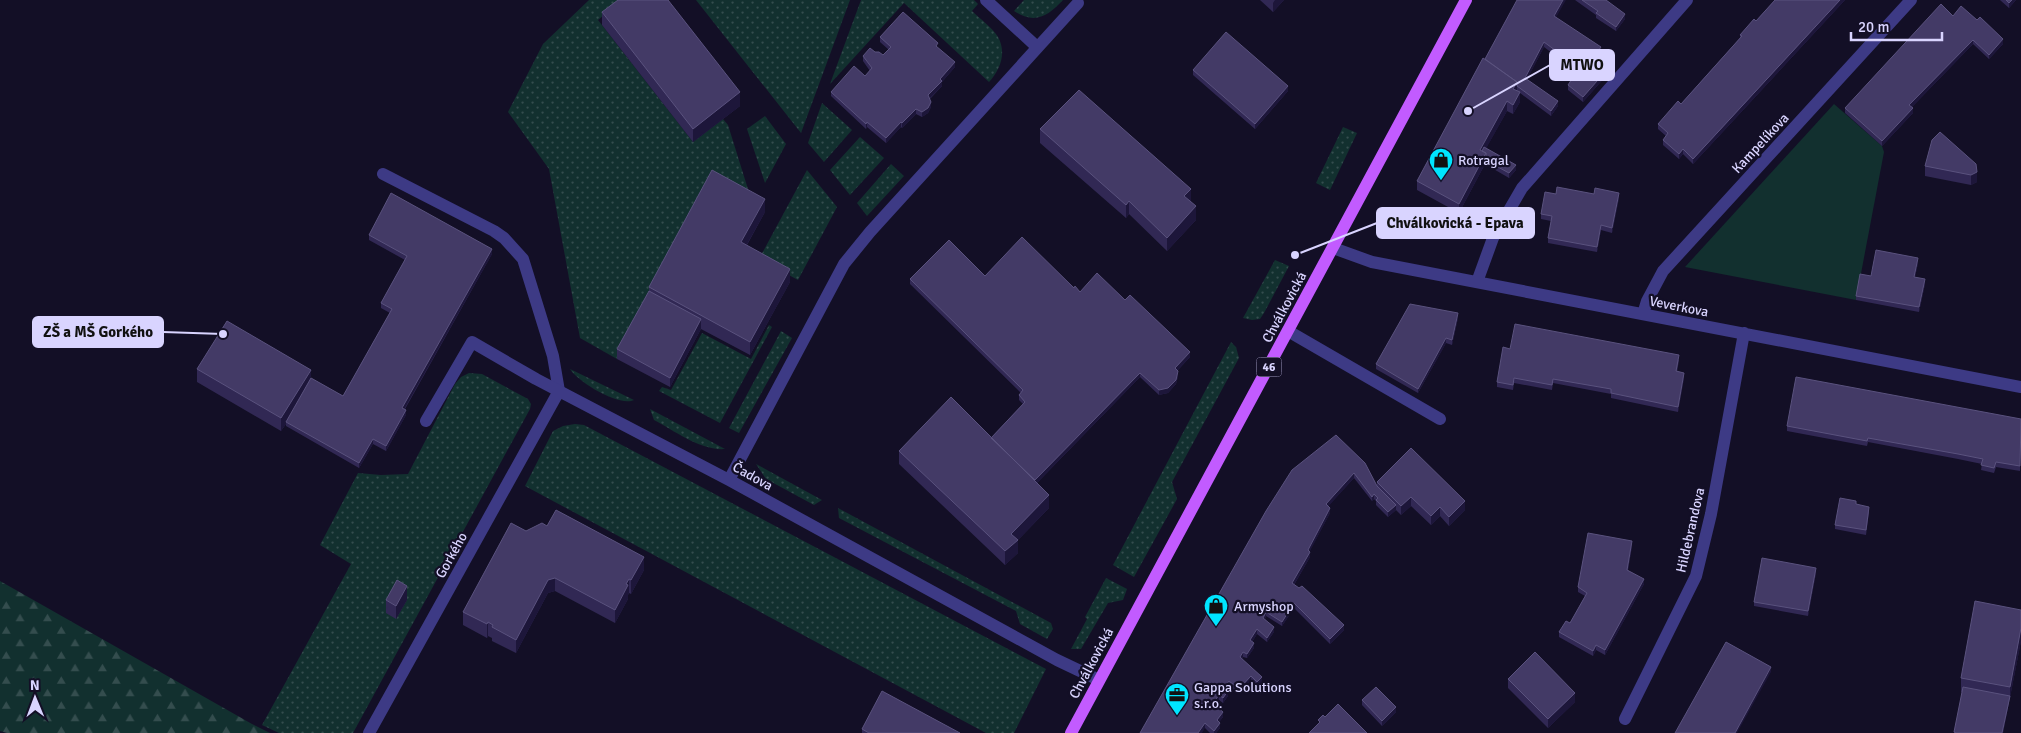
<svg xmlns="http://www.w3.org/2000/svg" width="2021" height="733" font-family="Signika,sans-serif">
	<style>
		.grass { fill: url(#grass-dots) }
		.forest { fill: url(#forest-firs) }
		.park { fill: #12302f }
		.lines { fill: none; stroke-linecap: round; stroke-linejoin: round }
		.service { stroke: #3d3a85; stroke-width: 12 }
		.minor { stroke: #3d3a85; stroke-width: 12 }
		.primary { stroke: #c25bff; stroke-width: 12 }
		.wall { fill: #312854 }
		.shaded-wall { fill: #1d163a }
		.building { fill: #433a66; stroke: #5a527e }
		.labels { text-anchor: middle; stroke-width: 4.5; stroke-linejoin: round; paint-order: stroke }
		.shield { fill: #130f26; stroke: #9e99be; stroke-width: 1 }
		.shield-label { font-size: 12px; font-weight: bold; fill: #d9d4ff }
		.street-label { font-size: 14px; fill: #d9d4ff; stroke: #130f26 }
		.poi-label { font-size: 14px; fill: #d9d4ff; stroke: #130f26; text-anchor: start }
		.leader { fill: none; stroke: #d9d4ff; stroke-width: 2 }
		.callout-dot { fill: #d9d4ff; stroke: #130f26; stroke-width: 2 }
		.callout { fill: #d9d4ff; stroke: #d9d4ff; stroke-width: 2 }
		.callout-label { font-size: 15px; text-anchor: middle; font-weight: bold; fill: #111 }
	</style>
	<defs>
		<pattern id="grass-dots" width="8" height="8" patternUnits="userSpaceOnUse" patternTransform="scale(1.25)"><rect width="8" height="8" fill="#12302f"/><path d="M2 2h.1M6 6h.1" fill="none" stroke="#344d4e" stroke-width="1.8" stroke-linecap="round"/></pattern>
		<pattern id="forest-firs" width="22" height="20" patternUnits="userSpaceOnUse" patternTransform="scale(1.25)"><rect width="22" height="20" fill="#12302f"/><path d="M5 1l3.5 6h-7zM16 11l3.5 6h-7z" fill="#344d4e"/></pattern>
	</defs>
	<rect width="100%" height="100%" fill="#130f26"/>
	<path class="grass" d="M589 0H622L598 20 693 142 723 119 728 125 752 202 712 184 617 359 580 338 549 169 508 112 543 44Z
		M696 0H850L801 133Z
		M861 0H974L978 4 972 11C980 19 993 28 998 37 1007 53 1000 70 989 82L904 3 830 84Z
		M1024 0H1063C1048 16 1035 25 1014 11Z
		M822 103 852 130 824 162 808 143Z
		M765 116 786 144 765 183 747 129Z
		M1343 127 1357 133 1330 190 1316 183Z
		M860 137 884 158 850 195 830 170Z
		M891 164 904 176 867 216 857 203Z
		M807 170 837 207 798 280 759 259Z
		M1275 260 1289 266 1264 313 1260 319 1252 320 1243 318Z
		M769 325 772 327 720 423 659 391 662 387 671 390 702 333 751 359Z
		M781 331 792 338 739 433 729 428Z
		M1231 342 1236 347 1239 358 1172 482 1177 499 1134 577 1113 565Z
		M570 369 634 400C619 407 578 382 570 369Z
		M469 373 482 374 528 399 531 404 530 409 353 733H279L262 725 351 564 320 545 358 473 381 475 408 474 455 384 461 377Z
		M650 409 725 449C701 451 675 431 654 420Z
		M575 424 584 425 1046 669 1014 733H986L525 486 553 431 563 426Z
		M756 464 822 500 814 505 766 479Z
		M838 508 1051 623 1053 629 1047 639 1020 624 1016 611 839 518Z
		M1106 578 1127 589 1123 600 1108 603 1081 649H1071L1087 619 1085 617Z"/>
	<path class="forest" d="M0 581 252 724 270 733H7L0 731Z"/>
	<path class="park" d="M1834 104 1882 146 1884 152 1856 300 1685 267Z"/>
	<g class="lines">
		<path class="service" d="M383 174 494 231 504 238 523 259 553 356 559 391
			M1288 331 1440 419"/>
		<path class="minor" d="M986 0 1037 47
			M1333 248 1372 262 2021 387
			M1477 282 1493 238 1522 188 1687 0
			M1643 314 1647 301 1663 271 1911 0
			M426 421 472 342 536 379 729 480 1057 660 1099 680
			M729 480 844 264 870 232 1078 3
			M1625 719 1696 576 1711 514 1744 333
			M369 733 559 391"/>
		<path class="primary" d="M1071 733 1466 0"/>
	</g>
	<path class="wall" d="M1260 0H1284L1273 12Z
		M1575 0H1606L1625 19 1616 31 1596 18V15Z
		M1775 0H1845L1693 164 1683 154 1679 159 1663 145V140L1666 136 1658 129V124L1681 104 1740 38V35L1756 21Z
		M2000 0H2016L2009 8Z
		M602 12 740 106 693 142 602 25Z
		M1953 16 2003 44 1989 59 1973 44 1912 107 1913 113 1882 146 1845 113V108Z
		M1556 18 1601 52 1592 63 1605 77 1583 102 1568 90V85L1577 72 1544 47 1527 79 1558 106 1551 116 1520 93V102L1513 114 1507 111 1486 148 1516 170 1509 178 1485 164 1459 213 1417 190V181L1485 59Z
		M880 37 938 48 955 67 942 82V86L930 99 931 107 928 113 922 117 916 114 902 128 901 127 886 143 867 127 866 129 831 96V92L865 76 870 71 863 61V56L875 52 883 55 889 50 880 42Z
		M1193 70 1288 91 1255 129 1193 75Z
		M1040 129 1191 202 1196 220 1167 251 1129 214 1126 218 1040 143Z
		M1940 132 1977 182 1971 185 1925 176V166Z
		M1556 194H1594L1619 198 1612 233 1601 230 1597 252 1548 243V238L1551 221 1541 219V214Z
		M765 212 747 245 790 282 750 355 701 329 670 387 617 359V349L649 291V287Z
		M369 235 492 254 405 409 406 415 386 451 373 444 359 468 286 426V424L281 431 197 382V369L343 396 390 313 381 308V303L405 260 369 240Z
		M1918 263 1915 277 1925 284 1919 312 1856 300V296L1871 276Z
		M985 276 1074 288 1080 292 1125 300 1190 357 1178 370V376L1176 384 1168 393 1159 395 1140 377 1037 483 1049 508 1018 540V553L1005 565 899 464V451L991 438 1023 404 1019 400V395L1021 393 910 284V279Z
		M1458 318 1452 345 1446 343 1418 393 1376 369V364Z
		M1510 349 1679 360 1677 372 1684 378 1678 412 1611 398V394L1553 383 1552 390 1514 383 1513 390 1497 387V382Z
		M2021 419 2020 471 1996 467 1994 473 1981 470 1982 464 1958 459 1868 442 1867 446 1787 431V426Z
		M1336 435 1377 486V482L1465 510 1449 526 1440 516 1431 525 1411 506 1401 515 1396 510 1388 517 1376 505V501L1374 499 1372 501 1354 478 1328 506 1330 513 1309 552 1310 557 1294 585 1344 630 1330 644 1294 608 1282 626 1266 616 1265 619 1274 632 1267 642 1257 634 1252 642 1254 648 1247 658 1243 657 1242 659 1262 682 1257 687 1251 681 1239 694 1229 686 1226 690 1228 696 1223 703 1219 700 1215 705 1223 717 1219 722 1220 728 1216 733H1210L1205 728 1140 733Z
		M1869 512 1866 535 1835 529V525Z
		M526 531 644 570 631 594 629 593 628 595V599L615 623 555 591 548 593 516 653 492 641V638L488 636 487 638 463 625V612Z
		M1632 546 1628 570 1644 584 1605 655 1596 650 1593 656 1559 637V632L1570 623 1585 596 1578 592V587Z
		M1816 573 1808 616 1754 606V602Z
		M386 600H407L396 619 386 613Z
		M2021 610V641L2003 733H1954L1962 692H1961V678Z
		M1508 679 1575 702 1548 728 1508 688Z
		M1362 700 1396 712 1382 726 1362 705Z
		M862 729 960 733H862Z"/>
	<path class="shaded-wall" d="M1275 0H1284L1273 12V3Z
		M1563 0H1566L1554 21V16Z
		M1840 0H1845L1693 164V159Z
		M2012 0H2016L2009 8V3Z
		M1625 14V19L1616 31V27Z
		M2003 39V44L1989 59V55Z
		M1973 40V44L1909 110V105Z
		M1544 42V47L1525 83V78Z
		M1601 47V52L1590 66V62Z
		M955 62V67L942 82V86L928 100V95L940 79Z
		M1605 72V77L1583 102V97Z
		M1517 82V91L1513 89Z
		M1288 86V91L1255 129V124Z
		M740 92V106L693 142V129Z
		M1520 92V102L1513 114V105Z
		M1507 101V111L1482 156 1480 150Z
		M1558 101V106L1551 116V111Z
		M931 102V107L928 113 922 117V112Z
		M1913 108V113L1882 146V141Z
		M916 109V114L902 128V123Z
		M867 122V127L866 129V124Z
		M901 122V127L886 143V138Z
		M1683 149V154L1679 159V154Z
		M1486 153 1485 164 1459 213V204Z
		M1516 165V170L1509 178V173Z
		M1977 172V182L1971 185V175Z
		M1191 189V202L1184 196Z
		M1619 193V198L1612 233V228Z
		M765 199V212L741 255V242Z
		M1129 201V214L1126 218V205Z
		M1196 206V220L1167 251V238Z
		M1601 225V230L1597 252V247Z
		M492 249V254L402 413V408Z
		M1918 258V263L1914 282V277Z
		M790 269V282L750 355V342Z
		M1925 279V284L1919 312V307Z
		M1458 313V318L1452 345V340Z
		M701 319V329L670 387V378Z
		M1446 338V343L1418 393V389Z
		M1190 352V357L1175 373V368Z
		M311 370V383L286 422V424L281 431V418Z
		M1178 371V376L1176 384 1168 393 1159 395V390Z
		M1140 373V377L1031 489V484Z
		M1684 373V378L1678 412V407Z
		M406 410V415L386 451V446Z
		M373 439V444L359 468V463Z
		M1354 473V478L1326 509V504Z
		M1374 494V499L1372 501V497Z
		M1049 495V508L1018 540V553L1005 565V551L1011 534Z
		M1411 497V506L1401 515V506Z
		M1465 501V510L1449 526V517Z
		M1396 505V510L1388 517V512Z
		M1440 507V516L1431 525V516Z
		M1330 508V513L1308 555V550Z
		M1632 541V546L1627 575V570Z
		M1310 552V557L1292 588V583Z
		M644 557V570L631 594V580Z
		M1816 568V573L1808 616V611Z
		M555 578V591L548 593 516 653V640L548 580Z
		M629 579V593L628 595V599L615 623V610Z
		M1644 579V584L1605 655V650Z
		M407 586V600L396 619V606Z
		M1294 603V608L1282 626V622Z
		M1266 612V616L1263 623V618Z
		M488 622V636L487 638V624Z
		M1344 625V630L1330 644V639Z
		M1274 627V632L1267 642V638Z
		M2021 628V641L2003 733H2002L2010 696V687Z
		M1257 629V634L1250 645V640Z
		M1254 643V648L1247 658V654Z
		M1596 645V650L1593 656V651Z
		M1243 652V657L1240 662V657Z
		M1771 667V672L1737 733H1735Z
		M1251 676V681L1239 694V689Z
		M1262 677V682L1257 687V682Z
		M1229 681V686L1224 693V688Z
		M1228 691V696L1223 703V698Z
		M1575 693V702L1548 728V719Z
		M1219 695V700L1213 708V703Z
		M1396 707V712L1382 726V721Z
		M1223 712V717L1217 725V720Z
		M1205 723V728L1202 733H1198Z
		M1220 723V728L1216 733H1214V731Z"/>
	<path class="building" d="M618 0H668L740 92 693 129 602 12Z
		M1517 0H1563L1554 16 1601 47 1590 62 1605 72 1583 97 1568 85 1579 68 1544 42 1525 78 1558 101 1551 111 1517 86V82L1485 59Z
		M1582 0H1606L1625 14 1616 27 1596 13 1598 11Z
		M1775 0H1840L1693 159 1683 149 1679 154 1663 140 1668 133 1658 124 1678 101 1681 104 1742 36 1740 35 1754 19 1756 21Z
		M2006 0H2012L2009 3Z
		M1941 4 1953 16 1961 6 1977 20 1980 17 2003 39 1989 55 1973 40 1909 105 1913 108 1882 141 1845 108Z
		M903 12 938 43 936 46 955 62 940 79 942 81 928 95 931 102 928 108 922 112 916 109 902 123 901 122 886 138 867 122 866 124 831 92 854 66 865 76 872 68 863 56 870 48 875 52H879L883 55 891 47 880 37Z
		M1226 32 1288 86 1255 124 1193 70Z
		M1483 58 1517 82 1513 89 1520 92 1513 105 1507 101 1480 150 1486 153 1459 204 1417 181Z
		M1079 90 1191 189 1184 196 1196 206 1167 238 1129 201 1126 205 1040 129Z
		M1940 132 1976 164 1977 172 1971 175 1925 166 1932 140Z
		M1484 147 1516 165 1509 173 1485 160 1486 158V153L1482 151Z
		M712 170 765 199 741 242 790 269 750 342 649 287Z
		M1557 187 1594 194 1595 188 1619 193 1612 228 1601 225 1597 247 1548 238 1552 216 1541 214 1545 192 1556 194Z
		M391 193 492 249 402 408 406 410 386 446 373 439 359 463 286 422 311 378 343 396 392 309 381 303 407 256 369 235Z
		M1022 237 1074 288 1075 286 1080 292 1097 273 1125 300 1130 295 1190 352 1175 368 1178 371 1176 380 1168 388 1159 390 1140 373 1035 480 991 438 1025 402 1019 395 1023 390 910 279 949 240 985 276Z
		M1876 250 1918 258 1914 277 1925 279 1919 307 1856 296 1860 274 1871 276Z
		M649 291 701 319 670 378 617 349Z
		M1410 304 1458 313 1452 340 1446 338 1418 389 1376 364Z
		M227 321 311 370 281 418 197 369Z
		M1515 324 1679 355 1676 371 1684 373 1678 407 1611 393V389L1553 379 1552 385 1514 378 1513 385 1497 382 1503 347 1510 349Z
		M1796 377 2021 419 2020 466 1996 462 1994 468 1981 465 1983 459 1958 454 1868 438 1867 441 1787 426Z
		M951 397 1049 495 1011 534 1018 540 1005 551 899 451Z
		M1336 435 1365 463 1377 486 1396 505 1388 512 1376 500 1378 498 1374 494 1372 497 1354 473 1326 504 1330 508 1308 550 1310 552 1292 583 1299 588 1302 586 1344 625 1330 639 1294 603 1282 622 1266 612 1263 618 1274 627 1267 638 1257 629 1250 640 1254 643 1247 654 1243 652 1240 657 1262 677 1257 682 1251 676 1239 689 1229 681 1224 688 1228 691 1223 698 1219 695 1213 703 1223 712 1217 720 1220 723 1214 731 1205 723 1198 733H1140L1266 511 1292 470Z
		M1411 448 1465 501 1449 517 1440 507 1431 516 1411 497 1401 506 1377 482Z
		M1840 498 1856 501V504L1869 507 1866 530 1835 525Z
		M556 510 644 557 631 580 629 579 626 584 628 585 615 610 555 578 548 580 516 640 492 627 493 625 488 622 487 624 463 612 511 523 526 531 542 523 547 526Z
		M1588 533 1632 541 1627 570 1644 579 1605 650 1596 645 1593 651 1559 632 1566 621 1570 623 1587 593 1578 587Z
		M1762 558 1816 568 1808 611 1754 602Z
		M397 580 407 586 396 606 386 600Z
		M1975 601 2021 610V628L2010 687 1961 678Z
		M1726 642 1771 667 1735 733H1675Z
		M1535 652 1575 693 1548 719 1508 679Z
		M1376 687 1396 707 1382 721 1362 700Z
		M1963 687 2010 696 2002 733H1955V732H1954Z
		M882 691 960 733H869L862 729Z
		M1338 704 1367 733H1309L1320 722 1318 720 1323 715 1325 717Z"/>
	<defs>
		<symbol id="shop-pin" viewBox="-11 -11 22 30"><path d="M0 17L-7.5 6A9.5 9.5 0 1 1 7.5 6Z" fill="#00e5ff" stroke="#130f26"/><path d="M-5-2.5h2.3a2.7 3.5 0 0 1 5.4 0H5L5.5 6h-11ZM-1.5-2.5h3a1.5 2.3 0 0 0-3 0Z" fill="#111"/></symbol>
		<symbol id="office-pin" viewBox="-11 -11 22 30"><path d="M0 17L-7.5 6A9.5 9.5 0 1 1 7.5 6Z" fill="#00e5ff" stroke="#130f26"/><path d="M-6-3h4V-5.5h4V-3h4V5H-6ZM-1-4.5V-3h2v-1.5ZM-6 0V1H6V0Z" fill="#111"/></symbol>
	</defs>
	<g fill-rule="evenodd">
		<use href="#shop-pin" x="1427" y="146" width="28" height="38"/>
		<use href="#shop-pin" x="1202" y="592" width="28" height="38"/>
		<use href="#office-pin" x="1163" y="681" width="28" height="38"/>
	</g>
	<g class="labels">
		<rect class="shield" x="1256.5" y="357.5" width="25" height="19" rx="4"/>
		<g class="shield-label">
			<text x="1269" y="371">46</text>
		</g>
		<g class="street-label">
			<text transform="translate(1760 143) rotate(-47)" y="5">Kampelíkova</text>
			<text transform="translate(1679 306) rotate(11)" y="5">Veverkova</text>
			<text transform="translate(1284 307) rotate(-62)" y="5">Chválkovická</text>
			<text transform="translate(753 476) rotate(29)" y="5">Čadova</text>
			<text transform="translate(1690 530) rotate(-77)" y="5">Hildebrandova</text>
			<text transform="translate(451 555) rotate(-61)" y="5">Gorkého</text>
			<text transform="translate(1091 663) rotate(-62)" y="5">Chválkovická</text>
		</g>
		<g class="poi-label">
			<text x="1458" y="165">Rotragal</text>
			<text x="1234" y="611">Armyshop</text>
			<text x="1194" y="692">Gappa Solutions<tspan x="1194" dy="16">s.r.o.</tspan></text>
		</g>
	</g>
	<path class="leader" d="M1468 111L1550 65M1295 255L1377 223M223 334L163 332"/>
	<g class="callout-dot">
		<circle cx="1468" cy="111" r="5"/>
		<circle cx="1295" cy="255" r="5"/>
		<circle cx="223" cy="334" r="5"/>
	</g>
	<g class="callout">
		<rect x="1550" y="50" width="64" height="30" rx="5"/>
		<rect x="1377" y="208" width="157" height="30" rx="5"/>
		<rect x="33" y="317" width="130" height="30" rx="5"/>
	</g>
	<g class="callout-label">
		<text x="1582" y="70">MTWO</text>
		<text x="1455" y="228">Chválkovická - Epava</text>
		<text x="98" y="337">ZŠ a MŠ Gorkého</text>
	</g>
	<g transform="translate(35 698) rotate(359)" stroke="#130f26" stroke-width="4" paint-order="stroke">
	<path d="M0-4L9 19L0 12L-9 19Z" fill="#d9d4ff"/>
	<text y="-8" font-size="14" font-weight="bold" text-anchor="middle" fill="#d9d4ff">N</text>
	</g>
	<path d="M1851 32v8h91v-8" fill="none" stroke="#d9d4ff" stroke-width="2.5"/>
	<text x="1858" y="32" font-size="15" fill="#d9d4ff" stroke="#130f26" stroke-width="4" paint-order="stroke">20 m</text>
</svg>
